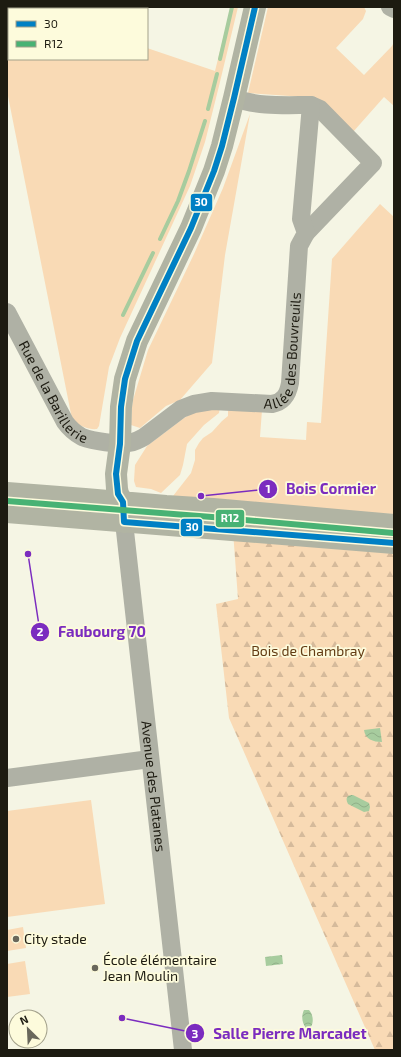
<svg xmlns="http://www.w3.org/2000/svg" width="401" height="1057" font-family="'Exo 2',sans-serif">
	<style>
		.green { fill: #f9dab5 }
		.forest { fill: url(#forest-firs) }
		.water { fill: url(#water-waves) }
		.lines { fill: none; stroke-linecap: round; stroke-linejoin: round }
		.stream { stroke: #a7cc9e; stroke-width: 4 }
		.minor { stroke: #afb1a5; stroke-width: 18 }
		.major { stroke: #b1b4a3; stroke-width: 22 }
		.bus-1-casing { stroke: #fdfbdc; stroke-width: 9 }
		.bus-2-casing { stroke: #fdfbdc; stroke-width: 9 }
		.bus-1 { stroke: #0080c4; stroke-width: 6 }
		.bus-2 { stroke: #48b274; stroke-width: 6 }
		.poi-dot { fill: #69675b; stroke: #fdfbdc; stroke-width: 1.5 }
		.labels { text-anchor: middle; stroke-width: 3.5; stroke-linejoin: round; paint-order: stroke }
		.street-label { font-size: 14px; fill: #1d1b11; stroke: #fdfbdc }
		.park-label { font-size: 14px; fill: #633c13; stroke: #fdfbdc }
		.poi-label { font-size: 14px; fill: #1d1b11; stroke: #fdfbdc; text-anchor: start }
		.leader { fill: none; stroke: #7b2cbf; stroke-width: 1.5 }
		.callout-dot { fill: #7b2cbf; stroke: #fdfbdc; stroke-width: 1.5 }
		.mark-label { font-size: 12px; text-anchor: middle; font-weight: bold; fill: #fff }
		.callout-label { font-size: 15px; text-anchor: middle; font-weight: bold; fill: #7b2cbf; stroke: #fdfbdc; stroke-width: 3.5; stroke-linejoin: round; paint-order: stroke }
		.line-badge { stroke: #fdfbdc; stroke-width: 1.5 }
		.badge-label { font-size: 11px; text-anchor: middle; font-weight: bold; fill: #fff }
	</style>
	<defs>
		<pattern id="forest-firs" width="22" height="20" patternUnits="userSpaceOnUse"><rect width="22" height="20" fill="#f9dab5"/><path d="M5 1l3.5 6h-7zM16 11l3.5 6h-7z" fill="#d5ba9b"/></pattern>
		<pattern id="water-waves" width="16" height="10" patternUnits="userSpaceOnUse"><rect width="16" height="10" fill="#a7cc9e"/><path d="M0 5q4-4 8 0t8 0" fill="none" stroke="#8faf87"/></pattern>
	</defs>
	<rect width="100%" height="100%" fill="#f5f5e4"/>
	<path class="green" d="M36 7H125L124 9H37Z
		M231 7H238L219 86 205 142 190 186 120 338 109 367 99 426 97 429C90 430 79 426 74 421 73 419 72 417 71 414L7 91V59H147V48L215 71Z
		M268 7H364L366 11 363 19 336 48 364 75 392 46 394 42V106L384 97 353 132 320 100 312 96 304 97 248 93Z
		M250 114 225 255 212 363 180 400 166 406 140 428 131 425 132 407 133 400 148 350 194 254 223 188Z
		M380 204 394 217V514L318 511 173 496 191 473 195 460V450L199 443 203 438 212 432 222 421 228 416V407L262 410 260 437 306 440 307 422 321 423 332 259Z
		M220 406 219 413 204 425 187 444 183 465 180 475 161 493 151 489 136 487 134 481 135 465 147 446 184 418 203 407Z
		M91 800 105 904 7 917V811Z
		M23 927 26 948 7 951V930Z
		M25 961 30 994 7 997V964Z"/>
	<path class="forest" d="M233 531 394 543V1050H375L229 718 216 604 238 599Z"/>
	<path class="water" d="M380 728 382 742C373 742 365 739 364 730Z
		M353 795 369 803 370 807 369 811 364 812 348 804C345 798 347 795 353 795Z
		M282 955 283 964 266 966 265 957Z
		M304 1010H309C313 1014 314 1022 311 1027L306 1028C302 1023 301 1016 304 1010Z"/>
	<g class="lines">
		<path class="stream" d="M40 7V9
			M220 59 232 7
			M208 109 217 74
			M160 239 178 201 189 171 205 121
			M123 315 153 253"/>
		<g class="minor">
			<path d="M390 7 394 9"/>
			<path d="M306 233 373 163 320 109 311 105"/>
			<path id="s1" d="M7 312 65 422C70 429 75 433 82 437 93 441 118 445 129 443 135 442 139 440 144 437L181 409 194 404 212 401 272 404C284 402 288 394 290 383L299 246 306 233 301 219 311 105C285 105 258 107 234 98"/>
			<path id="s2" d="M124 522 183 1050"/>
			<path d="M7 778 150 759"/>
		</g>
		<path class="major" d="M7 493 85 499 166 506 213 509 394 525
			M7 512 394 543
			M124 522 123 502 118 494 117 489 116 474 120 444 121 407 125 379 137 341 191 228 214 171 222 146 234 98 255 7"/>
		<defs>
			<path id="bus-1" d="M255 7 234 98 222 146 214 171 191 228 137 341 125 379 121 407 120 444 116 474 118 494 123 502 124 522 394 543"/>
			<path id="bus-2" d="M7 501 212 517 393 533"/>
		</defs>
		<use href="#bus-1" class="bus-1-casing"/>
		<use href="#bus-2" class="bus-2-casing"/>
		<use href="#bus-1" class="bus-1"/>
		<use href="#bus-2" class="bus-2"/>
	</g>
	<g class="poi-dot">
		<circle cx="16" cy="939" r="4"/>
		<circle cx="95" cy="968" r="4"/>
	</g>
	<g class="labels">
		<g class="street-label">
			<text dy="5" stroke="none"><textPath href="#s1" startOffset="406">Allée des Bouvreuils</textPath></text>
			<text dy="5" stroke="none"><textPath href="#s1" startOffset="93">Rue de la Barillerie</textPath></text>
			<text dy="5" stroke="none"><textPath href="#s2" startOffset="266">Avenue des Platanes</textPath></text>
		</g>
		<g class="park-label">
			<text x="308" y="656">Bois de Chambray</text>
		</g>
		<g class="poi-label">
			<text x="24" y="944">City stade</text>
			<text x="103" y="965">École élémentaire<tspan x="103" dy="16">Jean Moulin</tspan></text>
		</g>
	</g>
	<path class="leader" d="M201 496L268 489M28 554L40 632M122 1018L195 1033"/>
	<g class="callout-dot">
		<circle cx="201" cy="496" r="4"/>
		<circle cx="28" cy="554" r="4"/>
		<circle cx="122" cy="1018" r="4"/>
		<circle cx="268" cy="489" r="10"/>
		<circle cx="40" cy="632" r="10"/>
		<circle cx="195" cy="1033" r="10"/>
	</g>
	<g class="mark-label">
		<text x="268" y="493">1</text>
		<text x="40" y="636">2</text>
		<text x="195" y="1038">3</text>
	</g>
	<g class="callout-label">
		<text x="331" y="494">Bois Cormier</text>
		<text x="102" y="637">Faubourg 70</text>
		<text x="290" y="1039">Salle Pierre Marcadet</text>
	</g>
	<g class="line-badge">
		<rect x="190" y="193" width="23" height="19" rx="4" fill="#0080c4"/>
		<rect x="215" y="509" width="30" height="19" rx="4" fill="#48b274"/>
		<rect x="180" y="518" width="23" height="19" rx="4" fill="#0080c4"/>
	</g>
	<g class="badge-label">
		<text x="201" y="206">30</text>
		<text x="230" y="522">R12</text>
		<text x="192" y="531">30</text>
	</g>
	<rect width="401" height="1057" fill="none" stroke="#1d1b11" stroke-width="16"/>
	<rect x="8" y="8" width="140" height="52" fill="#fdfbdc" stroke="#a3a18b"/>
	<rect x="16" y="21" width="20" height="6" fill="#0080c4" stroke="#a3a18b"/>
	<text x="44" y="28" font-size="12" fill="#1d1b11">30</text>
	<rect x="16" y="41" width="20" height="6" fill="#48b274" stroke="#a3a18b"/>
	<text x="44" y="48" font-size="12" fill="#1d1b11">R12</text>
	<g transform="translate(28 1029) rotate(336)"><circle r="19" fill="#fdfbdc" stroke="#a3a18b"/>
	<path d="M0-3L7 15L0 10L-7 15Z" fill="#69675b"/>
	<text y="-6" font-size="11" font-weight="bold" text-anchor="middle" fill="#1d1b11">N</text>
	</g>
</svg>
